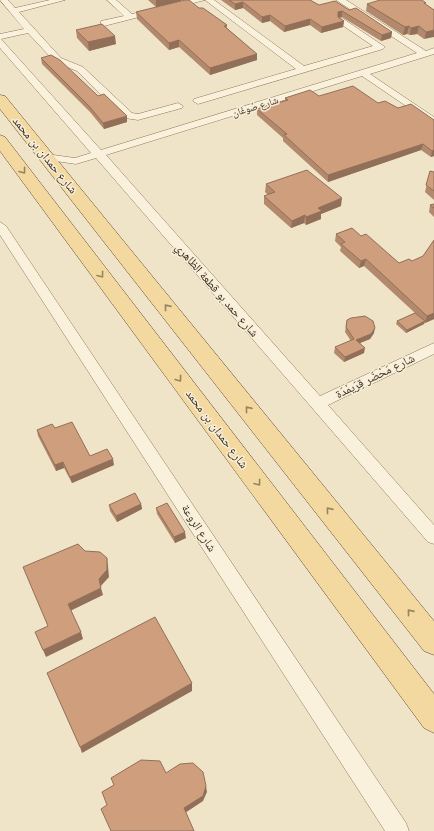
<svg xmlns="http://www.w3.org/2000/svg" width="434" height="831" font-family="'Noto Serif','Noto Naskh Arabic',serif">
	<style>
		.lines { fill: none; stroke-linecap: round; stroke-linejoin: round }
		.minor-casing { stroke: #8d765c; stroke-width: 1 }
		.primary-casing { stroke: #5b4430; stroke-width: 1 }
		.minor { fill: #faf1dc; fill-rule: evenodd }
		.primary { fill: #f3d9a0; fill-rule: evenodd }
		.wall { fill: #b2896c }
		.shaded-wall { fill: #916f58 }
		.building { fill: #cf9f7d; stroke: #916f58 }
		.oneway { stroke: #988460 }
		.labels { text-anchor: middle; stroke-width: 3; stroke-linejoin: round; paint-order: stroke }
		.far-street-label { font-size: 10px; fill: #3d2e20; stroke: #f7eed8 }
		.street-label { font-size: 12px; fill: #3d2e20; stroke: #f7eed8 }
	</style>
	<rect width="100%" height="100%" fill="#f0e4c8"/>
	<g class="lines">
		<defs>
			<path id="minor" d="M0 0H8L15 8 50 0H65L19 12 61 58 83 67 132 113 138 114 178 103 183 106 182 108 138 120 125 118 77 71 55 62 28 33 1 39 101 150 417 53 336 0H346L426 51 434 48V54L370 74 434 117V125L362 76 106 155 320 396 434 343V354L328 405 434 525V544L428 542 96 158 76 164 42 159 41 157 46 154 75 158 91 153 0 48V34L24 29Z
				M107 0H116L132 14 190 0H214L304 66 373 46 339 23V19L342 18 385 47 383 49 198 104 193 101 194 99 296 69 205 0 104 26 101 25V21L124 16Z
				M0 222 6 226 406 823 409 831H385L0 235Z"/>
			<path id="primary" d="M0 95 5 96 434 621V655L424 651 0 109Z
				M0 135 5 137 434 694V733L424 728 0 151Z"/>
		</defs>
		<use href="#minor" class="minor-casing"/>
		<use href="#primary" class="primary-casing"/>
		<use href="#minor" class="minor"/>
		<use href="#primary" class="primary"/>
	</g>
	<path class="wall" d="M148 0H181V1L156 7Z
		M221 0H310L319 5 349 10 392 32 391 38 381 41 342 17 339 18 344 21 343 27 321 33 310 25 284 32 270 21 262 23 243 8 235 10Z
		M367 4 425 5 434 10 424 39 417 34 410 35 407 34 403 35 366 11Z
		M199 8 227 25V28L257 54V60L210 75 179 47 169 50 137 19 136 12Z
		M76 30 116 44 89 51 77 38Z
		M41 58 127 122 104 129 90 112 42 64Z
		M319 96 378 103 398 108 434 120V156L431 157 421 150 328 182 283 141V138L257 115V109L285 101V98Z
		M430 171 434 172V200L425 192Z
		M266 184 341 206 321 214V219L306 225 304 223 291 228 264 204V196L268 195 265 192Z
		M434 204V217L429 212 430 205Z
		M352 228 434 319 425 323V322L424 324 406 333 396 324 397 321 415 313 364 266 359 268 340 251 341 247 335 241 336 234Z
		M347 320 374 333 370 339 360 343 364 353 344 362 334 353 335 347 351 341 345 332Z
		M55 428 90 456 114 465 72 483 64 468 56 471 38 436 37 430Z
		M141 504 142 509 117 522 110 511 109 505Z
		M156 508 186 538 175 543 157 514Z"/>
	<path class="shaded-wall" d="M156 0H181V1L156 7Z
		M243 2V8L235 10V4Z
		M342 11V17L338 18V12Z
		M270 15V21L262 23V17Z
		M310 19V25L284 32 285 26Z
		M344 21 343 27 321 33 322 27Z
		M409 26 407 34 403 35 405 27Z
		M419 26 417 34 410 35 411 28Z
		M434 30V37L424 39 426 32Z
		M392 32 391 38 381 41 382 35Z
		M115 36 116 44 89 51 88 42Z
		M179 40V47L169 50V43Z
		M257 54V60L210 75V68Z
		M127 116V122L104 129 103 123Z
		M423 144 421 150 328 182V175Z
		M434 150V156L431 157 432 151Z
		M342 198 341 206 321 214V219L306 225V217L318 208Z
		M305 215 304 223 291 228 292 221Z
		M366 259 364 266 359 268 361 261Z
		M434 313V319L425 323 427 316Z
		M425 321 424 324 406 333 407 330Z
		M375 328 374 333 370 339 355 345 356 340Z
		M365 348 364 353 344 362 345 357Z
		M113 459 114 465 72 483 70 477Z
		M63 462 64 468 56 471 55 465Z
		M141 504 142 509 117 522 116 516Z
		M185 532 186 538 175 543 174 537Z
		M107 558 108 566 109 577 100 587 99 579Z
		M101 588 103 595 70 611 68 604Z
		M81 632 83 639 46 657 43 650Z
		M192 683V691L82 753 80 747Z
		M206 786 207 792 203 801 185 813 184 808Z"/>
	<path class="building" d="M185 0H189L199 8H203L227 25 224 26 257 54 210 68 179 40 169 43 136 12Z
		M229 0H310L319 5 335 1 349 10 356 8 392 32 382 35 342 11 338 12V17L344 21 322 27 310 19 285 26 270 15 262 17 243 2 235 4Z
		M380 0H422L426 3H424L434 10V30L426 32 419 26 411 28 409 26 405 27 367 4Z
		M102 24 115 36 88 42 76 30Z
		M51 55 60 60 98 96 104 94 127 116 103 123 89 106 41 58Z
		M353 86 378 103 385 101 398 108 411 104 434 120V150L432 151 423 144 328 175 284 135 287 134 257 109 288 100 285 98 310 90 319 96Z
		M307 170 342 198 318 208 322 211 306 217 305 215 292 221 264 196 275 192 266 184Z
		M430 171 434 172V191L426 185Z
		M434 204V208L430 205Z
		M352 228 361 236 366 234 399 263 409 259 412 261 423 256 434 240V313L427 316 366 259 361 261 341 244 345 242 336 234Z
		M415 313 425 321 407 330 397 321Z
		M365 316 373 321 375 328 371 334 356 340 365 348 345 357 335 347 354 339 346 327 347 320 351 318Z
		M72 422 90 456 107 449 113 459 70 477 63 462 55 465 37 430 52 424 55 428Z
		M135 493 141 504 116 516 109 505Z
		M167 503 185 532 174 537 156 508Z
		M78 544 85 551 100 552 107 558V570L99 579 101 588 68 604 81 632 43 650 35 632 48 626 23 567Z
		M155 617 192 683 80 747 47 673Z
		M141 760 160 761 166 773 180 764 193 763 203 772 206 786 203 796 184 808 194 831H111L101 809 107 805 102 792 114 785 111 778Z"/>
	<defs><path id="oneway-chevron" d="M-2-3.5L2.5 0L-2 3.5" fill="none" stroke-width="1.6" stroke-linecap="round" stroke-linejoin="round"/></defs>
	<g class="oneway">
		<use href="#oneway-chevron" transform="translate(23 171) rotate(53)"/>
		<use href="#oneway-chevron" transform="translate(101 275) rotate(53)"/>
		<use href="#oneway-chevron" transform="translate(167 307) rotate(-129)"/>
		<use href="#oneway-chevron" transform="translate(179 379) rotate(53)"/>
		<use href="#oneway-chevron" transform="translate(248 409) rotate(-129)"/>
		<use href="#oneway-chevron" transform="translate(258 483) rotate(53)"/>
		<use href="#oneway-chevron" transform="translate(329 510) rotate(-129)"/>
		<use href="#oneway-chevron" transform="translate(410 612) rotate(-129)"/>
	</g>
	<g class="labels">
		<g class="far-street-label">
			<text transform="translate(255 106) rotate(-17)" y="4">شارع صُوغَان</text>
		</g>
		<g class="street-label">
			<text transform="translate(45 155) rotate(51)" y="4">شارع حمدان بن محمد</text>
			<text transform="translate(217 290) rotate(49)" y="4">شارع حمد بو قطعة الظاهري</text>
			<text transform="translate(375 376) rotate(-26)" y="4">شارع مَحْضَر قِرَيمْدَة</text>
			<text transform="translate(217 429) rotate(53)" y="4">شارع حمدان بن محمد</text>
			<text transform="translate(199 528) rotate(57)" y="4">شارع الروعة</text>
		</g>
	</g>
</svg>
